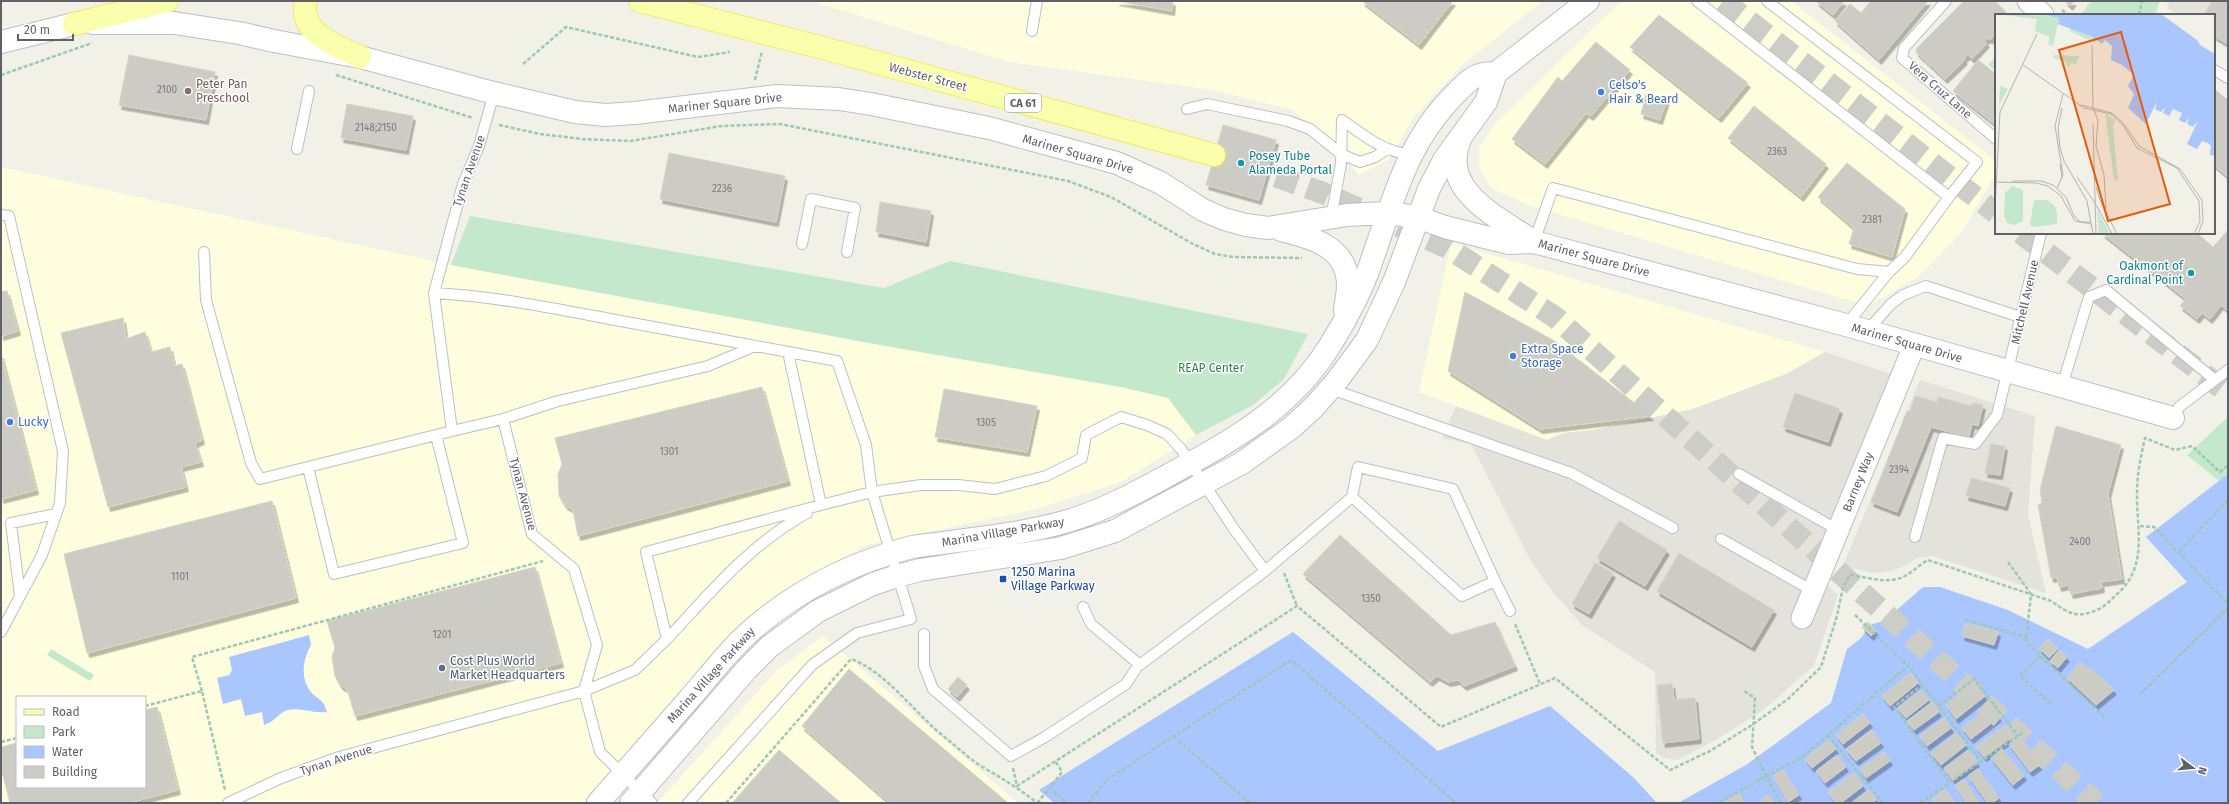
<svg xmlns="http://www.w3.org/2000/svg" width="2229" height="804" font-family="'Fira Sans',sans-serif">
	<style>
		.commercial { fill: #fefedf; fill-rule: evenodd }
		.industrial { fill: #e3e2db }
		.green { fill: #c4e8cc }
		.water { fill: #a9c6ff }
		.building { fill: #cccbc4; stroke: #d6d4c5; filter: url(#shadow) }
		.lines { fill: none; stroke-linecap: round; stroke-linejoin: round }
		.primary-tunnel { stroke: #cccdc7; stroke-width: 22; stroke-dasharray: 22 11; stroke-linecap: butt }
		.service-casing { stroke: #bebfc6; stroke-width: 12 }
		.minor-casing { stroke: #bebfc6; stroke-width: 23 }
		.tertiary-casing { stroke: #bebfc6; stroke-width: 24 }
		.secondary-casing { stroke: #bcbec5; stroke-width: 24 }
		.primary-casing { stroke: #f3eb5e; stroke-width: 24 }
		.path { stroke: #9dc9b4; stroke-width: 2.5; stroke-dasharray: 4 2; stroke-linecap: butt }
		.service { stroke: #fff; stroke-width: 10 }
		.minor { stroke: #fff; stroke-width: 21 }
		.tertiary { stroke: #fff; stroke-width: 22 }
		.secondary { stroke: #fff; stroke-width: 22 }
		.primary { stroke: #faffae; stroke-width: 22 }
		.education-dot { fill: #8d6e63; stroke: #fff; stroke-width: 1.5 }
		.shop-dot { fill: #3f7fe0; stroke: #fff; stroke-width: 1.5 }
		.culture-dot { fill: #0f9aa8; stroke: #fff; stroke-width: 1.5 }
		.transit-dot { fill: #1a4fb4; stroke: #fff; stroke-width: 1.5 }
		.service-dot { fill: #5c6f8a; stroke: #fff; stroke-width: 1.5 }
		.labels { text-anchor: middle; stroke-width: 3; stroke-linejoin: round; paint-order: stroke }
		.number-label { font-size: 10px; fill: #7a7b7f }
		.shield { fill: #fff; stroke: #8f9095; stroke-width: 1 }
		.shield-label { font-size: 11px; font-weight: bold; fill: #5f6068 }
		.street-label { font-size: 12px; fill: #5f6068; stroke: #fff }
		.education-label { font-size: 12px; fill: #785e54; stroke: #fff; text-anchor: start }
		.shop-label { font-size: 12px; fill: #366cbe; stroke: #fff; text-anchor: start }
		.culture-label { font-size: 12px; fill: #0d838f; stroke: #fff; text-anchor: start }
		.park-label { font-size: 12px; fill: #338249; stroke: #fff }
		.transit-label { font-size: 12px; fill: #164399; stroke: #fff; text-anchor: start }
		.service-label { font-size: 12px; fill: #4e5e75; stroke: #fff; text-anchor: start }
		.inset-road { fill: none; stroke: #b3b3b0; stroke-width: 1 }
		.view { fill: #e8590c; fill-opacity: 0.15; stroke: #e8590c; stroke-width: 2 }
		.inset-edge { fill: none; stroke: #5f6068; stroke-width: 2 }
	</style>
	<defs>
		<filter id="shadow"><feDropShadow dx="2.5" dy="4.5" stdDeviation="0" flood-color="#0004"/></filter>
	</defs>
	<rect width="100%" height="100%" fill="#f1f1e7"/>
	<path class="commercial" d="M811 1H1543L1463 64 1414 117 1388 160 1359 175 1337 148 1293 110 1213 90 1009 62Z
		M1621 1H1791L1996 161V173L1962 232 1918 277 1868 306 1531 206 1492 189 1480 169 1479 148 1494 125Z
		M1 167 451 265 880 345 1121 387 1168 398 1196 435 1121 482 1037 509 866 545 779 592 698 672 582 803H1ZM17 697H145V787H17Z
		M1451 243 1825 352 1786 374 1693 409 1593 430 1563 433 1547 440 1419 392Z
		M823 636 1018 803H657L777 670Z"/>
	<path class="industrial" d="M2170 1H2228L2214 15H2179L2167 8Z
		M1825 352 1894 375 1812 571 1838 595 1814 665 1765 709 1719 738 1678 760 1664 758 1656 753 1655 672 1582 625 1552 591 1531 561 1471 444 1442 438 1456 406 1547 440 1563 433 1593 430 1693 409 1786 374Z
		M1920 380 2035 416 2028 515 2046 593 1932 556 1917 558 1902 567 1887 572 1872 573 1843 566Z"/>
	<path class="green" d="M2091 1H2160L2155 15H2081Z
		M1996 56V71L1988 65Z
		M470 216 884 288 950 261 1308 334 1284 379 1253 405 1196 435 1168 398 1121 387 880 345 451 265Z
		M2228 417V474L2219 481 2187 455Z
		M51 649 94 675 90 681 47 655Z"/>
	<path class="water" d="M2228 474V803H1678L1746 765 1831 703 1847 649 1860 639 1872 624 1884 621 1923 587H1940L2008 610 2088 649 2187 582 2146 537Z
		M1293 632 1438 751 1550 706 1633 777 1657 803H1054L1039 790Z
		M309 635 311 645C303 659 300 677 310 691 318 701 323 697 327 712 314 714 301 707 288 710 279 712 275 722 264 725L262 712 245 716 241 699 223 704 217 678 229 675 232 670 229 657Z"/>
	<path class="building" d="M1117 1H1173L1172 11Z
		M1362 1H1453L1419 45Z
		M1816 1H1844L1833 15Z
		M1871 1H1928L1879 60 1835 21 1850 4 1861 13Z
		M1964 1H1995L2009 15H1996V34L1990 40 1988 38 1985 41 1987 43 1972 59 1968 55 1963 59 1965 60 1945 79 1916 52 1917 48Z
		M2065 1H2074L2070 6Z
		M2212 1H2228V44L2214 36V15H2204Z
		M1659 15 1748 83 1719 118 1630 47Z
		M1596 42 1630 70 1591 116 1586 113 1545 164 1512 139 1558 77 1562 81Z
		M129 55 215 72 206 120 119 105Z
		M1978 60 1996 74V125L1953 91Z
		M2214 89 2228 100V177L2214 165Z
		M1646 94 1667 99 1660 120 1641 114Z
		M347 104 413 116 406 150 341 138Z
		M1754 106 1826 164 1801 197 1728 138Z
		M1223 125 1276 140 1259 200 1206 185Z
		M669 153 785 176 776 222 660 199Z
		M1847 163 1905 209 1892 257 1849 244 1854 228 1818 197Z
		M880 202 931 211 926 242 876 232Z
		M2228 230V311L2221 305 2210 319 2202 313 2197 319 2180 306 2186 299 2102 233H2197L2213 247Z
		M7 291 18 331 1 336V292Z
		M1465 292 1553 340 1651 416 1540 429 1448 371Z
		M123 318 126 339 145 332 151 352 170 347 174 366 182 364 202 440 195 443 201 462 181 467 186 487 108 507 61 333Z
		M1 354 36 490 1 499Z
		M762 387 788 481 578 536 573 510 565 505 559 496 558 474 562 464 555 438Z
		M944 389 1037 406 1027 452 935 437Z
		M1795 393 1840 409 1828 442 1783 427Z
		M1915 396 1937 402 1938 397 1972 406 1973 403 1983 405 1978 426 1972 424 1969 437 1931 427 1897 512 1871 502 1907 411 1910 412Z
		M2056 426 2121 445 2108 494 2122 579 2101 582 2102 588 2071 594 2068 585 2059 587 2057 577 2051 578 2038 505 2042 503 2040 490Z
		M1991 444 2005 446 2000 475 1985 473Z
		M1971 478 2010 488 2005 506 1966 496Z
		M272 501 296 598 87 653 64 554Z
		M1619 521 1667 550 1645 586 1597 558Z
		M1340 535 1451 635 1495 622 1515 666 1464 686 1458 680 1448 682 1437 676 1430 682 1303 574Z
		M1679 553 1774 610 1752 647 1657 591Z
		M1595 563 1613 573 1589 614 1572 604Z
		M535 567 561 663 355 716 347 689 340 685 335 676 332 657 335 648 327 621Z
		M1868 622 1876 631 1871 636 1862 627Z
		M1966 623 1998 632 1994 645 1962 636Z
		M2048 639 2058 649 2049 658 2039 648Z
		M2059 650 2067 657 2058 668 2050 661Z
		M2080 662 2089 670 2090 668 2114 690 2096 705 2067 678Z
		M849 669 1008 803H890L802 726Z
		M1910 673 1918 683 1890 706 1882 696Z
		M958 677 967 685 957 697 948 689Z
		M1672 684 1674 700 1695 698 1699 739 1663 743 1657 685Z
		M1968 687 1973 694 1979 689 1985 696 1956 719 1946 705Z
		M1921 690 1929 700 1906 718 1898 708Z
		M1932 702 1939 712 1914 730 1907 721Z
		M1990 706 1999 717 1971 739 1962 728Z
		M157 707 178 790 128 803H10L1 768V747L17 743V787H145V710Z
		M1863 714 1870 723 1843 744 1836 735Z
		M1944 718 1951 728 1927 746 1920 736Z
		M2006 725 2014 736 1984 757 1976 746Z
		M1872 730 1881 743 1856 761 1846 749Z
		M1956 733 1966 745 1941 765 1931 753Z
		M2019 736 2041 764 2030 772 2009 744Z
		M1829 740 1836 749 1812 768 1805 759Z
		M2002 749 2024 776 2013 785 1991 758Z
		M779 750 841 803H732Z
		M1968 750 1977 762 1953 780 1944 768Z
		M1884 752 1890 761 1866 778 1860 769Z
		M1837 755 1846 767 1825 783 1816 771Z
		M1978 769 1999 798 1992 803H1988L1968 776Z
		M1783 770 1799 795 1788 802 1773 776Z
		M1854 773 1863 786 1841 803H1836L1828 792Z
		M1964 779 1979 803H1966L1955 785Z
		M1869 790 1876 800 1872 803H1852Z
		M1945 790 1955 803H1935L1932 799Z
		M1739 793 1745 803H1723Z
		M1769 795 1774 803H1763L1761 800Z"/>
	<g class="lines">
		<path class="primary-tunnel" d="M1723 1 1996 213
			M1214 155 1323 193 1448 248 1555 317 2096 803
			M2021 233 2228 393"/>
		<defs>
			<path id="service" d="M1697 1 1949 197 1977 162 1767 1
				M1946 1 1904 48 1902 58 1996 139
				M1032 31 1037 1
				M2214 70 2228 78
				M494 93 479 146 463 184 434 293 452 431 503 419 558 401 708 366 755 346
				M1187 109 1207 104 1288 121 1310 129 1341 154 1360 162 1375 157 1387 149
				M1342 120C1364 136 1383 151 1410 155
				M297 149 309 91
				M1 215 9 216 63 451 60 503 42 555 1 632
				M1331 218 1341 164 1342 120
				M1534 242 1553 188 1857 269 1889 272 1846 325
				M802 244 811 199 855 208 847 252
				M204 252 206 300 251 463 260 479 452 431
				M1889 272 1905 257 1949 197
				M434 293C493 296 552 308 610 319 686 333 761 347 837 361L866 445 872 492 821 505 788 352
				M1866 332 1891 304 1903 295 1926 286 2020 317
				M2062 386 2089 297 2106 290 2215 380
				M1331 389 1571 473 1673 528
				M2173 418 2179 407 2228 370
				M308 467 334 574 463 543 436 435
				M1739 474 1838 530
				M1915 537 1943 438 1975 444 1997 415 2041 233
				M1721 539 1813 591
				M1495 581 1510 611
				M20 596 11 523 56 514
				M1083 607 1091 624 1140 665
				M924 634V666L933 689 1011 756 1045 737 1126 684 1137 667 1265 571
				M667 639C711 592 749 545 807 513
				M228 803 281 778 339 757 584 691 597 645 574 569 532 534 503 419
				M652 803 600 752 584 691 635 670 667 639 646 552 821 505
				M688 803 812 665 857 633 911 619 872 492 921 485H958L995 489 1046 476 1082 458 1086 435 1121 417 1147 425 1167 434 1181 449 1234 529 1265 571 1352 497 1462 596 1495 581 1453 489 1358 467 1352 497"/>
			<path id="minor" d="M2028 1 2043 15
				M1802 618 1914 346"/>
			<path id="tertiary" d="M93 23H174L239 33 274 41 360 57 494 93 575 112 605 115 635 113 777 96 839 99 871 104 989 128 1117 163 1161 183 1203 210 1224 219 1246 225 1268 228 1347 215 1387 213 1417 217 1445 227 1509 243 1534 242 1846 325 2173 418
				M1459 142C1440 192 1500 218 1534 242
				M1281 230C1311 237 1348 247 1348 285 1348 293 1346 301 1345 310
				M598 803C629 768 659 733 690 698 711 674 730 648 755 627 801 588 854 562 912 547 960 540 1010 536 1057 524 1096 514 1130 496 1165 477 1228 443 1290 410 1329 347 1344 323 1358 298 1368 271 1392 206 1404 145 1455 94 1469 80 1476 72 1496 73
				M631 803 747 669 770 646 818 611 873 584 897 576 920 570 1061 548 1115 531 1242 463 1291 428 1313 408 1336 382 1367 340 1394 282 1429 189 1444 160 1486 102 1496 73 1588 1"/>
			<path id="secondary" d="M1 42 74 24"/>
			<path id="primary" d="M306 1C297 33 338 46 360 57
				M640 1 831 50 1214 155
				M74 24 167 1"/>
		</defs>
		<use href="#service" class="service-casing"/>
		<use href="#minor" class="minor-casing"/>
		<use href="#tertiary" class="tertiary-casing"/>
		<use href="#secondary" class="secondary-casing"/>
		<use href="#primary" class="primary-casing"/>
		<path class="path" d="M2062 10 2068 15
			M2139 15 2142 1
			M523 64 566 27 698 57 730 52
			M1 75 92 43
			M336 75 473 118
			M755 80 762 51
			M499 125 540 134 582 139 631 141 721 126 780 124 1068 181 1111 197 1193 244 1215 254 1233 257 1302 258
			M2228 500 2178 552 2228 604
			M2140 526 2154 527 2178 552
			M2008 562 2031 594 2026 642 2104 717
			M1284 573 1297 606
			M1855 615 1908 666 1981 761
			M1966 620 2026 637
			M1515 624 1540 684
			M2040 656 2020 676 2051 704
			M1923 684 1894 707 1950 783
			M202 691 192 657 543 561
			M2140 694 2228 608
			M145 706 202 691 225 790
			M1939 706 1974 679 2018 736
			M1828 735 1882 802
			M1174 737 1250 803
			M1 742 17 738
			M1056 762 1062 772 1050 788 1067 803
			M1013 768 1017 786 1297 606 1441 727 1555 678 1670 770 1710 751 1752 725 1788 699 1821 667 1837 616 1843 587 1850 575C1868 577 1887 585 1905 576 1913 572 1920 564 1928 560L2051 601C2071 615 2078 619 2101 608 2107 604 2112 599 2117 594 2149 566 2136 528 2137 492 2137 473 2141 456 2145 438L2175 450 2192 446 2220 472 2228 465
			M726 803 851 659C885 671 914 712 942 735 955 745 967 757 981 766 1001 778 1019 788 1037 803
			M1037 803 1050 788
			M1088 803 1108 779 1291 660 1456 803
			M1719 803 1766 776 1752 747 1755 698 1744 691
			M1781 803 1766 776 1800 759 1908 666
			M1920 803 2024 732"/>
		<use href="#service" class="service"/>
		<use href="#minor" class="minor"/>
		<use href="#tertiary" class="tertiary"/>
		<use href="#secondary" class="secondary"/>
		<use href="#primary" class="primary"/>
	</g>
	<circle class="education-dot" cx="188" cy="91" r="4"/>
	<g class="shop-dot">
		<circle cx="1601" cy="92" r="4"/>
		<circle cx="1513" cy="356" r="4"/>
		<circle cx="10" cy="422" r="4"/>
	</g>
	<g class="culture-dot">
		<circle cx="1241" cy="163" r="4"/>
		<circle cx="2191" cy="273" r="4"/>
	</g>
	<rect class="transit-dot" x="999" y="575" width="8" height="8" rx="2"/>
	<circle class="service-dot" cx="442" cy="668" r="4"/>
	<g class="labels">
		<g class="number-label">
			<text x="167" y="93">2100</text>
			<text x="376" y="131">2148;2150</text>
			<text x="1777" y="155">2363</text>
			<text x="722" y="192">2236</text>
			<text x="1872" y="223">2381</text>
			<text x="986" y="426">1305</text>
			<text x="669" y="455">1301</text>
			<text x="1899" y="473">2394</text>
			<text x="2080" y="545">2400</text>
			<text x="180" y="580">1101</text>
			<text x="1371" y="602">1350</text>
			<text x="442" y="638">1201</text>
		</g>
		<rect class="shield" x="1005" y="94" width="36" height="18" rx="3"/>
		<g class="shield-label">
			<text x="1023" y="107">CA 61</text>
		</g>
		<g class="street-label">
			<text transform="translate(928 77) rotate(15)" y="4">Webster Street</text>
			<text transform="translate(1940 90) rotate(41)" y="4">Vera Cruz Lane</text>
			<text transform="translate(725 103) rotate(-6)" y="4">Mariner Square Drive</text>
			<text transform="translate(1078 154) rotate(16)" y="4">Mariner Square Drive</text>
			<text transform="translate(469 171) rotate(-71)" y="4">Tynan Avenue</text>
			<text transform="translate(1594 258) rotate(15)" y="4">Mariner Square Drive</text>
			<text transform="translate(2025 302) rotate(-77)" y="4">Mitchell Avenue</text>
			<text transform="translate(1907 343) rotate(16)" y="4">Mariner Square Drive</text>
			<text transform="translate(1858 482) rotate(-68)" y="4">Barney Way</text>
			<text transform="translate(523 494) rotate(75)" y="4">Tynan Avenue</text>
			<text transform="translate(1003 532) rotate(-10)" y="4">Marina Village Parkway</text>
			<text transform="translate(711 675) rotate(-48)" y="4">Marina Village Parkway</text>
			<text transform="translate(336 760) rotate(-18)" y="4">Tynan Avenue</text>
		</g>
		<g class="education-label">
			<text x="196" y="88">Peter Pan<tspan x="196" dy="14">Preschool</tspan></text>
		</g>
		<g class="shop-label">
			<text x="1609" y="89">Celso's<tspan x="1609" dy="14">Hair &amp; Beard</tspan></text>
			<text x="1521" y="353">Extra Space<tspan x="1521" dy="14">Storage</tspan></text>
			<text x="18" y="426">Lucky</text>
		</g>
		<g class="culture-label">
			<text x="1249" y="160">Posey Tube<tspan x="1249" dy="14">Alameda Portal</tspan></text>
			<text x="2183" y="270" text-anchor="end">Oakmont of<tspan x="2183" dy="14">Cardinal Point</tspan></text>
		</g>
		<g class="park-label">
			<text x="1211" y="372">REAP Center</text>
		</g>
		<g class="transit-label">
			<text x="1011" y="576">1250 Marina<tspan x="1011" dy="14">Village Parkway</tspan></text>
		</g>
		<g class="service-label">
			<text x="450" y="665">Cost Plus World<tspan x="450" dy="14">Market Headquarters</tspan></text>
		</g>
	</g>
	<g transform="translate(1995 14)">
		<rect width="220" height="220" fill="#f1f1e7"/>
		<path d="M0 0H44L64 4 58 32 53 30 55 23 40 17 42 5ZM76 13 96 22 101 26 100 29 75 17ZM60 41 79 42H85L81 50 76 49 74 53 71 51 72 48 58 44ZM5 72 13 75 4 91ZM110 99 120 106 118 113 123 167 119 166ZM17 172 28 176V207L19 211 12 209 9 202 10 179ZM39 186H52L59 191 62 198V210L38 213 35 210ZM102 196 115 220H104Z" fill="#c4e8cc"/>
		<path d="M45 0H166L202 26 205 31 220 40V142L215 141 216 132 213 129 207 127 202 135 192 130 203 107 198 113 192 110 195 103 190 109 184 106 187 99 178 95 174 102 168 99 171 92 166 98 160 95 162 87 151 110 133 94 139 80 133 72 139 61 127 51 116 46 117 32 110 26 107 30 96 22 63 10 64 4Z" fill="#a9c6ff"/>
		<path class="inset-road" d="M97 31 98 94 103 106 101 132 109 161 111 195M28 51 89 94 116 100 128 111 142 134 182 154 204 187 205 207 199 220M86 91 117 99 129 110 144 132 185 155 207 186 208 207 203 220M67 94 63 114 65 134 69 147 92 187 98 220M98 110 101 220M65 150 67 164M82 163 100 189 117 220M17 167H46L58 171 71 183 79 202 86 208H95M0 168 41 169 53 172 66 182 80 207 96 210M101 173 105 186 122 220M62 174 68 161 60 112 68 80M0 192 5 98 42 20"/>
		<path class="view" d="M126 18 175 190 113 207 64 36Z"/>
		<rect width="220" height="220" class="inset-edge"/>
	</g>
	<rect width="2229" height="804" fill="none" stroke="#5f6068" stroke-width="4"/>
	<rect x="16" y="696" width="130" height="92" fill="#ffffff" stroke="#bfbfc3"/>
	<rect x="24" y="709" width="20" height="6" fill="#faffae" stroke="#bfbfc3"/>
	<text x="52" y="716" font-size="12" fill="#5f6068">Road</text>
	<rect x="24" y="726" width="20" height="12" fill="#c4e8cc" stroke="#bfbfc3"/>
	<text x="52" y="736" font-size="12" fill="#5f6068">Park</text>
	<rect x="24" y="746" width="20" height="12" fill="#a9c6ff" stroke="#bfbfc3"/>
	<text x="52" y="756" font-size="12" fill="#5f6068">Water</text>
	<rect x="24" y="766" width="20" height="12" fill="#cccbc4" stroke="#bfbfc3"/>
	<text x="52" y="776" font-size="12" fill="#5f6068">Building</text>
	<g transform="translate(2193 768) rotate(106)" stroke="#ffffff" stroke-width="3" paint-order="stroke">
	<path d="M0-3L7 15L0 10L-7 15Z" fill="#5f6068"/>
	<text y="-6" font-size="11" font-weight="bold" text-anchor="middle" fill="#5f6068">N</text>
	</g>
	<path d="M18 34v6h55v-6" fill="none" stroke="#5f6068" stroke-width="2"/>
	<text x="24" y="34" font-size="12" fill="#5f6068" stroke="#ffffff" stroke-width="3" paint-order="stroke">20 m</text>
</svg>
